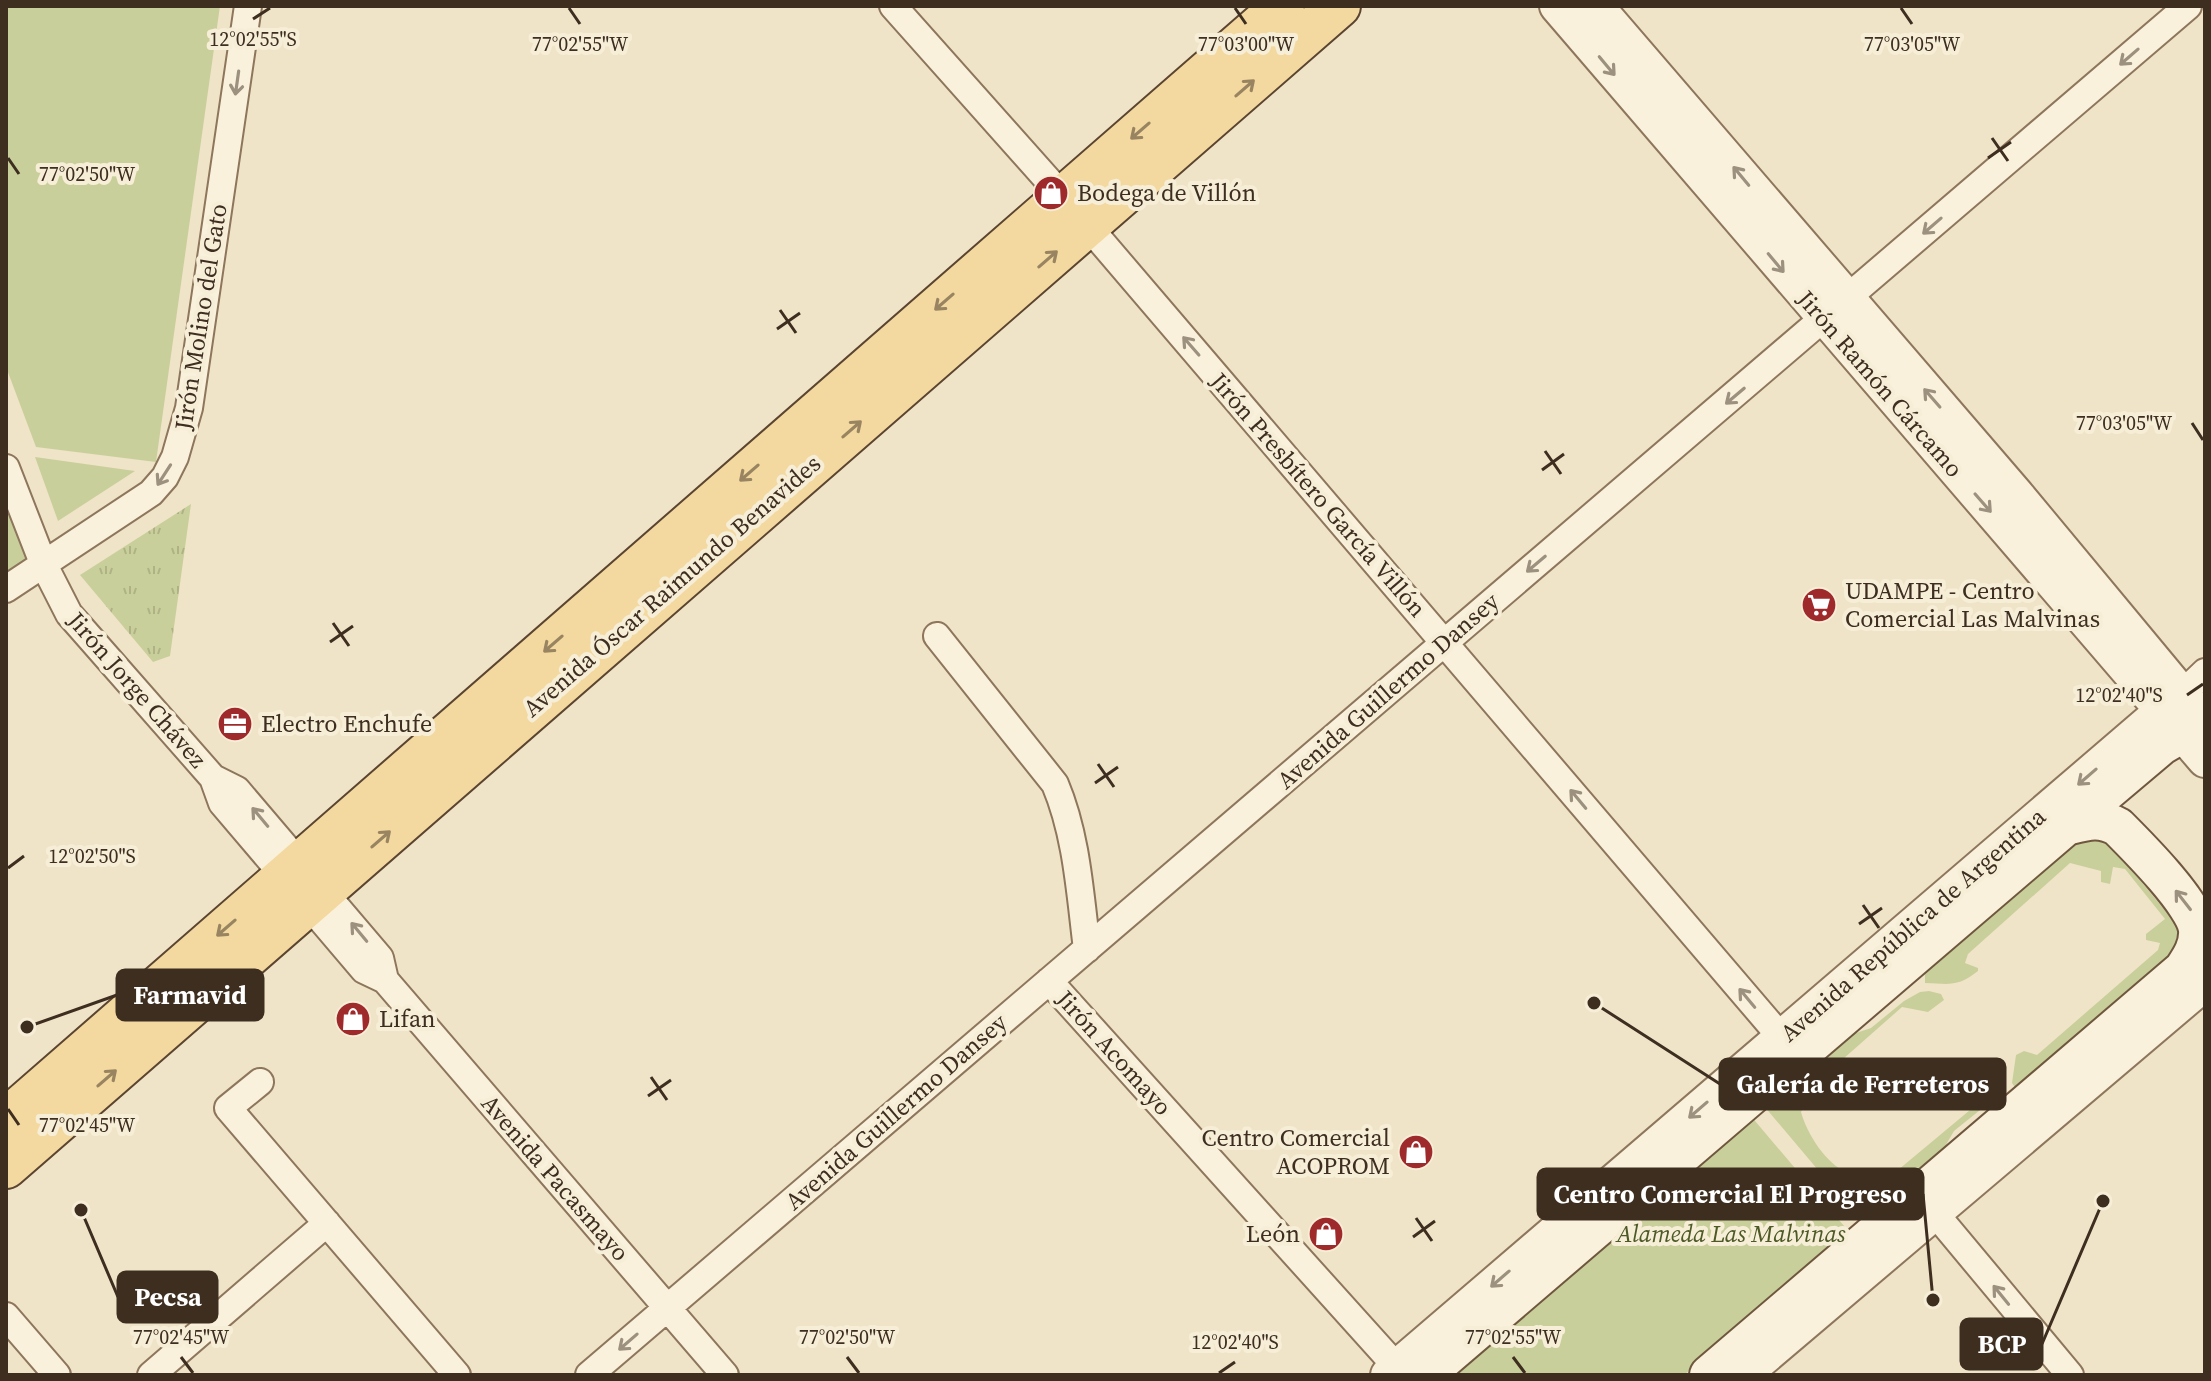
<svg xmlns="http://www.w3.org/2000/svg" width="2211" height="1381" font-family="'Source Serif 4',serif">
	<style>
		.grass { fill: url(#grass-tufts) }
		.green { fill: #c9cf9b }
		.lines { fill: none; stroke-linecap: round; stroke-linejoin: round }
		.minor-casing { stroke: #8d765c; stroke-width: 30 }
		.tertiary-casing { stroke: #8d765c; stroke-width: 38 }
		.secondary-casing { stroke: #6f573f; stroke-width: 42 }
		.primary-casing { stroke: #5b4430; stroke-width: 46 }
		.minor { stroke: #faf1dc; stroke-width: 26 }
		.tertiary { stroke: #faf1dc; stroke-width: 34 }
		.secondary { stroke: #faf1dc; stroke-width: 38 }
		.primary { stroke: #f3d9a0; stroke-width: 42 }
		.oneway { stroke: #9c907e }
		.oneway2 { stroke: #988460 }
		.ticks { fill: none; stroke: #3d2e20; stroke-width: 3 }
		.labels { text-anchor: middle; stroke-width: 8; stroke-linejoin: round; paint-order: stroke }
		.poi-label { font-size: 24px; fill: #3d2e20; stroke: #f7eed8; text-anchor: start }
		.street-label { font-size: 24px; fill: #3d2e20; stroke: #f7eed8 }
		.park-label { font-size: 24px; font-style: italic; fill: #4d5a26; stroke: #f7eed8 }
		.ticks-label { font-size: 20px; text-anchor: middle; fill: #3d2e20; stroke: #f7eed8; stroke-width: 8; stroke-linejoin: round; paint-order: stroke }
		.leader { fill: none; stroke: #3d2e20; stroke-width: 3 }
		.callout-dot { fill: #3d2e20; stroke: #f7eed8; stroke-width: 3 }
		.callout { fill: #3d2e20; stroke: #3d2e20; stroke-width: 3 }
		.callout-label { font-size: 26px; text-anchor: middle; font-weight: bold; fill: #fff }
	</style>
	<defs>
		<pattern id="grass-tufts" width="24" height="20" patternUnits="userSpaceOnUse" patternTransform="scale(2)"><rect width="24" height="20" fill="#c9cf9b"/><path d="M3 7l-1-3M5 7V3M7 7l1-3M15 17l-1-3M17 17v-4M19 17l1-3" fill="none" stroke="#aeb285"/></pattern>
	</defs>
	<rect width="100%" height="100%" fill="#f0e4c8"/>
	<path class="grass" d="M191 504 170 656 153 662 80 575Z"/>
	<path class="green" d="M6 6H220L156 462 36 447 6 367Z
		M35 457 135 471 58 521Z
		M6 495 28 554 27 569 6 587Z
		M2100 838 2111 845 2177 925 2180 938 2175 958 2016 1089 2012 1083 2016 1055 2024 1051 2037 1055 2158 950 2160 943 2146 940V934L2165 919 2125 869 2113 867 2110 884 2101 882V871L2070 863 1968 954 1965 963 1978 968V971C1958 987 1950 984 1925 983V966L2071 843Z
		M1929 991 1941 994 1944 1000 1928 1012 1902 1007 1817 1082 1801 1112C1807 1134 1826 1164 1848 1173 1855 1176 1865 1177 1873 1179L1877 1170 1892 1175 1988 1095 1991 1088 1977 1083 1978 1070 1990 1059 2002 1061 2000 1090 1995 1098 1954 1131 1940 1155 1861 1221 1764 1106 1844 1037 1871 1028 1904 1001 1920 992Z
		M1750 1115 1850 1233 1684 1375H1454Z"/>
	<g class="lines">
		<defs>
			<path id="minor" d="M893 6 1064 198
				M1087 225 1793 1051
				M6 468 43 563 69 614 213 778 222 803 364 970 385 980 725 1375
				M6 589 151 493 165 477 175 457 189 408 248 6
				M937 636 1055 784C1077 836 1080 894 1087 949
				M2182 694 2205 672
				M213 778 237 790 380 958 385 980
				M1049 981 1404 1375
				M260 1082 228 1108 457 1375
				M1934 1212 2070 1375
				M6 1316 57 1375
				M151 1375 327 1223
				M589 1375 2188 6"/>
			<path id="tertiary" d="M1557 6 2205 760
				M1596 6 2016 494 2197 712
				M1388 1375 2182 694
				M1743 1375 2205 983"/>
			<path id="secondary" d="M2066 826C2086 821 2099 816 2118 827 2137 846 2196 905 2198 930 2199 946 2191 958 2183 970
				M1425 1375 2066 826 2162 745 2205 720
				M1709 1375 2205 951"/>
			<path id="primary" d="M6 1120 1283 6
				M6 1167 1339 6"/>
		</defs>
		<use href="#minor" class="minor-casing"/>
		<use href="#tertiary" class="tertiary-casing"/>
		<use href="#secondary" class="secondary-casing"/>
		<use href="#primary" class="primary-casing"/>
		<use href="#minor" class="minor"/>
		<use href="#tertiary" class="tertiary"/>
		<use href="#secondary" class="secondary"/>
		<use href="#primary" class="primary"/>
	</g>
	<defs><path id="oneway-shaft" d="M-6 0H5M1.5-3L5.5 0L1.5 3" fill="none" stroke-width="1.6" stroke-linecap="round" stroke-linejoin="round" transform="scale(2)"/></defs>
	<g class="oneway">
		<use href="#oneway-shaft" transform="translate(2129 57) rotate(139)"/>
		<use href="#oneway-shaft" transform="translate(1607 66) rotate(50)"/>
		<use href="#oneway-shaft" transform="translate(237 83) rotate(98)"/>
		<use href="#oneway-shaft" transform="translate(1741 176) rotate(-130)"/>
		<use href="#oneway-shaft" transform="translate(1932 226) rotate(139)"/>
		<use href="#oneway-shaft" transform="translate(1776 263) rotate(50)"/>
		<use href="#oneway-shaft" transform="translate(1191 346) rotate(-131)"/>
		<use href="#oneway-shaft" transform="translate(1735 396) rotate(140)"/>
		<use href="#oneway-shaft" transform="translate(1932 398) rotate(-131)"/>
		<use href="#oneway-shaft" transform="translate(164 475) rotate(123)"/>
		<use href="#oneway-shaft" transform="translate(1983 503) rotate(49)"/>
		<use href="#oneway-shaft" transform="translate(1536 564) rotate(140)"/>
		<use href="#oneway-shaft" transform="translate(2087 777) rotate(139)"/>
		<use href="#oneway-shaft" transform="translate(1578 799) rotate(-130)"/>
		<use href="#oneway-shaft" transform="translate(260 817) rotate(-130)"/>
		<use href="#oneway-shaft" transform="translate(2183 900) rotate(-128)"/>
		<use href="#oneway-shaft" transform="translate(359 932) rotate(-130)"/>
		<use href="#oneway-shaft" transform="translate(1747 998) rotate(-130)"/>
		<use href="#oneway-shaft" transform="translate(1698 1110) rotate(139)"/>
		<use href="#oneway-shaft" transform="translate(1500 1279) rotate(139)"/>
		<use href="#oneway-shaft" transform="translate(2001 1295) rotate(-129)"/>
		<use href="#oneway-shaft" transform="translate(628 1342) rotate(139)"/>
	</g>
	<g class="oneway2">
		<use href="#oneway-shaft" transform="translate(1245 88) rotate(-41)"/>
		<use href="#oneway-shaft" transform="translate(1140 131) rotate(139)"/>
		<use href="#oneway-shaft" transform="translate(1048 259) rotate(-41)"/>
		<use href="#oneway-shaft" transform="translate(944 302) rotate(139)"/>
		<use href="#oneway-shaft" transform="translate(852 429) rotate(-41)"/>
		<use href="#oneway-shaft" transform="translate(749 473) rotate(139)"/>
		<use href="#oneway-shaft" transform="translate(553 644) rotate(139)"/>
		<use href="#oneway-shaft" transform="translate(381 839) rotate(-41)"/>
		<use href="#oneway-shaft" transform="translate(226 928) rotate(139)"/>
		<use href="#oneway-shaft" transform="translate(107 1078) rotate(-41)"/>
	</g>
	<path class="ticks" d="M569 8 580 24M1235 8 1246 24M1901 8 1912 24M253 19 270 8M1992 138 2008 161M8 158 19 174M1988 158 2011 142M780 310 796 333M777 329 800 313M2192 423 2203 440M1545 451 1561 474M1542 470 1564 454M333 623 349 646M330 642 353 626M2187 695 2203 684M1098 764 1114 787M1095 783 1118 767M8 868 24 856M1863 905 1879 928M1859 924 1882 908M651 1077 667 1100M648 1096 671 1080M8 1109 19 1125M1416 1218 1432 1241M1413 1237 1435 1221M181 1357 193 1373M847 1357 859 1373M1513 1357 1525 1373M1219 1373 1235 1362"/>
	<defs>
		<symbol id="shop-disc" viewBox="-11 -11 22 22"><circle r="9.5" fill="#9e2a2b" stroke="#f7eed8"/><path d="M-5-2.5h2.3a2.7 3.5 0 0 1 5.4 0H5L5.5 6h-11ZM-1.5-2.5h3a1.5 2.3 0 0 0-3 0Z" fill="#fff"/></symbol>
		<symbol id="supermarket-disc" viewBox="-11 -11 22 22"><circle r="9.5" fill="#9e2a2b" stroke="#f7eed8"/><path d="M-6-5.5h2.5l.6 2H6L4.5 2H-2.5L-4.4-4H-6ZM-1.5 3.2a1.3 1.3 0 1 0 .1 0ZM3 3.2a1.3 1.3 0 1 0 .1 0Z" fill="#fff"/></symbol>
		<symbol id="office-disc" viewBox="-11 -11 22 22"><circle r="9.5" fill="#9e2a2b" stroke="#f7eed8"/><path d="M-6-3h4V-5.5h4V-3h4V5H-6ZM-1-4.5V-3h2v-1.5ZM-6 0V1H6V0Z" fill="#fff"/></symbol>
	</defs>
	<g fill-rule="evenodd">
		<use href="#shop-disc" x="1031" y="173" width="40" height="40"/>
		<use href="#supermarket-disc" x="1799" y="585" width="40" height="40"/>
		<use href="#office-disc" x="215" y="704" width="40" height="40"/>
		<use href="#shop-disc" x="333" y="999" width="40" height="40"/>
		<use href="#shop-disc" x="1396" y="1132" width="40" height="40"/>
		<use href="#shop-disc" x="1306" y="1214" width="40" height="40"/>
	</g>
	<g class="labels">
		<g class="poi-label">
			<text x="1077" y="201">Bodega de Villón</text>
			<text x="1845" y="599">UDAMPE - Centro<tspan x="1845" dy="28">Comercial Las Malvinas</tspan></text>
			<text x="261" y="732">Electro Enchufe</text>
			<text x="379" y="1027">Lifan</text>
			<text x="1390" y="1146" text-anchor="end">Centro Comercial<tspan x="1390" dy="28">ACOPROM</tspan></text>
			<text x="1300" y="1242" text-anchor="end">León</text>
		</g>
		<g class="street-label">
			<text transform="translate(201 317) rotate(-81)" y="8">Jirón Molino del Gato</text>
			<text transform="translate(1880 384) rotate(49)" y="8">Jirón Ramón Cárcamo</text>
			<text transform="translate(1318 495) rotate(49)" y="8">Jirón Presbítero García Villón</text>
			<text transform="translate(672 586) rotate(-41)" y="8">Avenida Óscar Raimundo Benavides</text>
			<text transform="translate(137 690) rotate(49)" y="8">Jirón Jorge Chávez</text>
			<text transform="translate(1388 691) rotate(-41)" y="8">Avenida Guillermo Dansey</text>
			<text transform="translate(1913 925) rotate(-41)" y="8">Avenida República de Argentina</text>
			<text transform="translate(1114 1053) rotate(48)" y="8">Jirón Acomayo</text>
			<text transform="translate(896 1112) rotate(-41)" y="8">Avenida Guillermo Dansey</text>
			<text transform="translate(555 1178) rotate(49)" y="8">Avenida Pacasmayo</text>
		</g>
		<g class="park-label">
			<text x="1731" y="1242">Alameda Las Malvinas</text>
		</g>
	</g>
	<g class="ticks-label">
		<text x="253" y="46">12°02'55"S</text>
		<text x="580" y="51">77°02'55"W</text>
		<text x="1246" y="51">77°03'00"W</text>
		<text x="1912" y="51">77°03'05"W</text>
		<text x="87" y="181">77°02'50"W</text>
		<text x="2124" y="430">77°03'05"W</text>
		<text x="2119" y="702">12°02'40"S</text>
		<text x="92" y="863">12°02'50"S</text>
		<text x="87" y="1132">77°02'45"W</text>
		<text x="181" y="1344">77°02'45"W</text>
		<text x="847" y="1344">77°02'50"W</text>
		<text x="1513" y="1344">77°02'55"W</text>
		<text x="1235" y="1349">12°02'40"S</text>
	</g>
	<path class="leader" d="M27 1027L117 995M1594 1003L1720 1084M1933 1300L1923 1194M81 1210L118 1297M2103 1201L2042 1344"/>
	<g class="callout-dot">
		<circle cx="27" cy="1027" r="8"/>
		<circle cx="1594" cy="1003" r="8"/>
		<circle cx="1933" cy="1300" r="8"/>
		<circle cx="81" cy="1210" r="8"/>
		<circle cx="2103" cy="1201" r="8"/>
	</g>
	<g class="callout">
		<rect x="117" y="970" width="146" height="50" rx="8"/>
		<rect x="1720" y="1059" width="285" height="50" rx="8"/>
		<rect x="1538" y="1169" width="385" height="50" rx="8"/>
		<rect x="118" y="1272" width="99" height="50" rx="8"/>
		<rect x="1961" y="1319" width="81" height="50" rx="8"/>
	</g>
	<g class="callout-label">
		<text x="190" y="1004">Farmavid</text>
		<text x="1863" y="1093">Galería de Ferreteros</text>
		<text x="1730" y="1203">Centro Comercial El Progreso</text>
		<text x="168" y="1306">Pecsa</text>
		<text x="2002" y="1353">BCP</text>
	</g>
	<rect width="2211" height="1381" fill="none" stroke="#3d2e20" stroke-width="16"/>
</svg>
